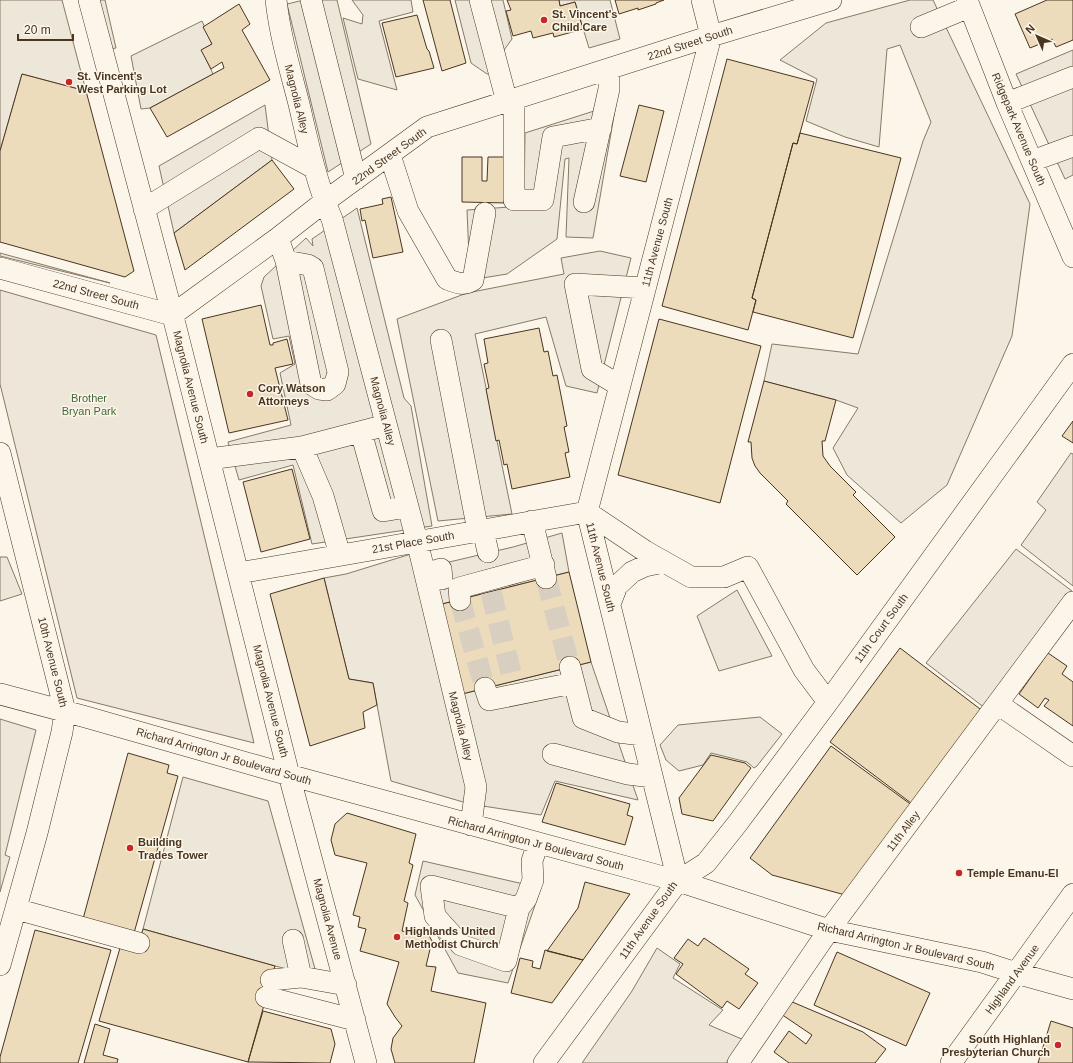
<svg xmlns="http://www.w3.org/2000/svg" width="1073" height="1063" font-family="Arial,sans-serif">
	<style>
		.green { fill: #ede6d9; stroke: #887966 }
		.parking { fill: #ede7d9; stroke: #887966 }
		.building { fill: #ecdcbc; stroke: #4a3520 }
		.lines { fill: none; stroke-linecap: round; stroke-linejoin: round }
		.minor-tunnel { stroke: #d8cfc1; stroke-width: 21; stroke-dasharray: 21 10; stroke-linecap: butt }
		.minor-casing { stroke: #4a3520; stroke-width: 22 }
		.minor { stroke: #fbf6e9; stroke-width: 21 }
		.poi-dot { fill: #c62828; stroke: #fbf6e9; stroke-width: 1.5 }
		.labels { text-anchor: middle; stroke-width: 3; stroke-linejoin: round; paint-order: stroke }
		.poi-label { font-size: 11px; font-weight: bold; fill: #4a3520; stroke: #fbf6e9; text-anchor: start }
		.street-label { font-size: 11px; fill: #4a3520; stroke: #fbf6e9 }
		.park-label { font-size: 11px; fill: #436837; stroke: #fbf6e9 }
	</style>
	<rect width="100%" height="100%" fill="#fbf6e9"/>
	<path class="green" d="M0 290 156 335 254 743 77 698 0 384Z"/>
	<path class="parking" d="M0 0H62L86 91 22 74 0 151Z
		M98 0H105L116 48 109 49Z
		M304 0H337L371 144 328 172 287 4Z
		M352 0H411L413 12 379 21 397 90 358 79 343 18 362 24 363 15Z
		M455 0H503L512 39 504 50 507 69 487 74 471 63Z
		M559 0H610L620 39 589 48 575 2 560 6Z
		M910 0H933L1030 204 1012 336 947 485 901 523 847 475 833 448 858 408 836 400 764 381 772 344 858 354 923 141 931 122 900 45 887 49 879 147 845 137 806 121 817 79 780 60 826 23Z
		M202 21 212 44 202 50 213 74 150 108 141 109 131 56Z
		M1073 50V175L1065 179 1016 74Z
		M616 104 593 238 566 237 569 158 565 159 557 239 507 274 470 280 467 210 524 206 525 133Z
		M265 105 272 160 174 233 159 166Z
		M357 208 404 398 411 406 432 526 312 544 293 465 239 480 228 442 291 425 280 373 295 364 289 336 273 339 261 286 264 277 306 238 313 246 312 239Z
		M600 251 631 258 597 393 566 386 546 317 475 334 512 514 438 521 397 319 467 293 564 274 561 258Z
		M0 253 110 283 0 256Z
		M1071 453 1073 454V586L1021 545 1046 510 1037 502Z
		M562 533 569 572 442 604 435 581 445 563 513 547Z
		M1016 549 1072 591 985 708 926 663Z
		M411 554 462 694 591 662 638 800 555 781 541 815 470 804 391 781 373 683 349 679 324 578 346 574Z
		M0 557H7L22 594 0 601Z
		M737 590 772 656 719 671 697 616Z
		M760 717 782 734 757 766 754 768 747 762 711 753 703 765 679 771 666 760 660 745 678 725Z
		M0 719 36 730 5 855 10 857 0 892Z
		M183 777 268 801 317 976 275 966 143 929Z
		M423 861 541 888 508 983 458 973 415 895Z
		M657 948 680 964 673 978 723 1010 709 1025 744 1040 726 1063H582L632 991Z"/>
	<path class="building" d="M423 0H450L466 63 442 71Z
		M507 0H559L560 6 575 2 583 29 554 37 553 33 533 38 531 31 513 36 506 11 511 10Z
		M615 0H664L656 3V4L638 10V8L619 14Z
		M1047 0H1073V40L1056 47 1052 39 1030 48 1015 14Z
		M239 4 250 24 242 30 270 80 167 137 150 108 224 68 222 62 211 69 201 50 212 44 203 27Z
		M417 15 427 49 429 51 434 68 396 77 382 23Z
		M727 59 814 82 797 144 793 143 752 298 756 300 748 330 662 306Z
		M22 74 86 91 134 271 125 277 0 242V151Z
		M639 105 664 111 646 182 620 176Z
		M800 133 901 158 853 338 753 312 756 300 752 298 793 143 797 144Z
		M462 157H482V181H487L488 157H509L507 203 462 202Z
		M272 160 294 189 185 270 174 233Z
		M391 197 403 252 373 258 365 220 362 221 360 209 383 204 382 199Z
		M261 305 270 345H273V343L287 339 293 364 275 368 288 420 229 433 202 319Z
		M659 319 761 346 720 503 618 475Z
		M539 328 544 352 548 351 553 376 557 375 567 426 564 427 569 452 565 453 570 477 512 489 507 464 504 465 499 440 496 441 486 389 489 388 484 364 488 363 484 339Z
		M764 381 836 400 825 441H822L823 456 830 466 856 492 853 495 895 537 857 575 786 504 788 501 760 473 755 466 752 458 751 442H748Z
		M1073 421V443L1062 436Z
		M292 469 310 539 261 552 243 482Z
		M569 572 591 662 462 694 442 604Z
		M324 578 349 679 373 683 377 705 363 712 365 728 310 746 270 594Z
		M900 648 984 712 915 806 830 742Z
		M1048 653 1067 666 1062 674 1073 682V726L1044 706 1049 700 1045 698 1038 708 1019 694Z
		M831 746 913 806 849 896 772 875 750 858Z
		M128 753 169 765 167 773 178 776 134 933 83 919Z
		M711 755 745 763 751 768 713 821 682 814 679 798Z
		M556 783 630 804 627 815 633 817 625 845 542 822Z
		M347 813 416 834 409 863 413 865 404 901 408 903 402 931 410 933 416 929 426 930 432 941 426 966 436 967 431 991 486 1003 474 1063H395L391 1049 393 1038 402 1026 395 1017 387 1004 399 962 360 951 366 929 358 927 360 917 353 915 367 863 335 855 331 840 335 824Z
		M585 882 630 894 583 960 547 951 578 908Z
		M143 929 275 966 248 1062 99 1021 120 948 136 952Z
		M35 930 111 950 78 1063H0V1057Z
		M704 938 749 969 745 974 758 983 739 1009 727 1001 722 1008 676 974 683 964 674 958 688 939 698 946Z
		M545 950 583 960 552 1003 511 993 520 958 533 961 532 967 540 969Z
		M837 952 930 993 906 1046 814 1005Z
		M790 1001 863 1032 886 1049 875 1063H789L774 1052 789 1031 806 1044 812 1035 781 1014Z
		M263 1011 331 1029 335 1044 330 1063 248 1062Z
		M1051 1021 1073 1028V1063H1038Z
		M95 1024 110 1029 103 1055 118 1059 117 1063H84Z"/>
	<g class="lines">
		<path class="minor-tunnel" d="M546 578 570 667
			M491 592 513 681
			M460 600 485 688"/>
		<defs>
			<path id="minor" d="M89 0 176 328 289 775 366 1063
				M276 0C280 36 290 69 299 104 308 143 316 182 332 219L417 541 476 787 471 825
				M311 0 356 179
				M480 0 507 102
				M967 0 1007 103 1073 257
				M921 27 969 7
				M514 100V200H543L553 137 601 128
				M1007 103 1073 77
				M390 155 408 211 447 279C457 283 463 286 473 280L485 213
				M1032 161 1073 146
				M584 202 609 89V69
				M144 209 259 138 314 168
				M278 238 286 261 311 384 319 389 327 390 335 384 338 372 313 268 308 265 286 261
				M0 268 172 315 278 238 324 202 427 127 711 36 831 0
				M441 340 478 531
				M620 386 592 369 575 284 645 288
				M361 432 383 511 407 507
				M302 447 375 428
				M0 453 65 711 62 732 37 833 0 965
				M209 459 302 447 323 496 340 555
				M587 512 645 551 691 577H724L748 567 804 670 828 702
				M532 521 546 578
				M483 530 488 552
				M239 573 587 512
				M425 574 441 569 442 579
				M460 600 459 588 544 565
				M610 604 617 586 632 572 645 566 664 562
				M570 667 583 718 618 732 642 735
				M485 688 489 700 573 683
				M0 694 86 717 289 775 678 881 829 930 982 962 1016 973 1073 989
				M998 704 1073 756
				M553 754 628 774 652 777
				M678 881 706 863 737 824 828 702 1073 364
				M519 908 431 886 435 916 461 945 506 961 519 908 526 899 533 880 532 861 538 843
				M16 909 139 943
				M293 940 301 977 346 985
				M271 980 301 977
				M266 997 355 1020
				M544 1063 678 881 587 512 711 36 702 0
				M738 1063 829 930 1073 602
				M951 1063 1073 894"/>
		</defs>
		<use href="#minor" class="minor-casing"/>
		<use href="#minor" class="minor"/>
	</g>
	<g class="poi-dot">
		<circle cx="544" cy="20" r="4"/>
		<circle cx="69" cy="82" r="4"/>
		<circle cx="250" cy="394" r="4"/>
		<circle cx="130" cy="848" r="4"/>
		<circle cx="959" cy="873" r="4"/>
		<circle cx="397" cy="937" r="4"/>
		<circle cx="1058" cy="1045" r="4"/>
	</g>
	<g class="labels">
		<g class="poi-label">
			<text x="552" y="18">St. Vincent's<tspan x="552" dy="13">Child Care</tspan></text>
			<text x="77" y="80">St. Vincent's<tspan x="77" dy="13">West Parking Lot</tspan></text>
			<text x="258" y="392">Cory Watson<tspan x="258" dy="13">Attorneys</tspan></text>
			<text x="138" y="846">Building<tspan x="138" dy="13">Trades Tower</tspan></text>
			<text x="967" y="877">Temple Emanu-El</text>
			<text x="405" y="935">Highlands United<tspan x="405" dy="13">Methodist Church</tspan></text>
			<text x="1050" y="1043" text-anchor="end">South Highland<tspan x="1050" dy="13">Presbyterian Church</tspan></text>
		</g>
		<g class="street-label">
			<text transform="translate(690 43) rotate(-18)" y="4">22nd Street South</text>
			<text transform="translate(297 99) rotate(76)" y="4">Magnolia Alley</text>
			<text transform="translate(1019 129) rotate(67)" y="4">Ridgepark Avenue South</text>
			<text transform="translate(389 156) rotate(-36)" y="4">22nd Street South</text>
			<text transform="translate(657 242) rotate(-75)" y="4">11th Avenue South</text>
			<text transform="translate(96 294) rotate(15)" y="4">22nd Street South</text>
			<text transform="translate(191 387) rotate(76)" y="4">Magnolia Avenue South</text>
			<text transform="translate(383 411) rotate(75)" y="4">Magnolia Alley</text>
			<text transform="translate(413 542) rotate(-10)" y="4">21st Place South</text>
			<text transform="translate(601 567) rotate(76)" y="4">11th Avenue South</text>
			<text transform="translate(881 628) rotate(-54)" y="4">11th Court South</text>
			<text transform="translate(53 662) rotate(76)" y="4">10th Avenue South</text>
			<text transform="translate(271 701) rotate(76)" y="4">Magnolia Avenue South</text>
			<text transform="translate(461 726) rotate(76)" y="4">Magnolia Alley</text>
			<text transform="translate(224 756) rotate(16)" y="4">Richard Arrington Jr Boulevard South</text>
			<text transform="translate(903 831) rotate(-53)" y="4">11th Alley</text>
			<text transform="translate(536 843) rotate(15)" y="4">Richard Arrington Jr Boulevard South</text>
			<text transform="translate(328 919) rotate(75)" y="4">Magnolia Avenue</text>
			<text transform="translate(648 920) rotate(-55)" y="4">11th Avenue South</text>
			<text transform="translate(906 946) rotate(13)" y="4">Richard Arrington Jr Boulevard South</text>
			<text transform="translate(1012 979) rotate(-54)" y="4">Highland Avenue</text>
		</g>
		<g class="park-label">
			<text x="89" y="402">Brother<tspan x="89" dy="13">Bryan Park</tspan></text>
		</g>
	</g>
	<g transform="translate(1037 36) rotate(315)" stroke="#fbf6e9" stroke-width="3" paint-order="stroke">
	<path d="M0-3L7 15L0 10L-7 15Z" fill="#4a3520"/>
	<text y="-6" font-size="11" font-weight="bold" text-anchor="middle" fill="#4a3520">N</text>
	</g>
	<path d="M18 34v6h55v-6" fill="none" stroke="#4a3520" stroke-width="2"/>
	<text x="24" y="34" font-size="12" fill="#4a3520" stroke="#fbf6e9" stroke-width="3" paint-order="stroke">20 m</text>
</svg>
